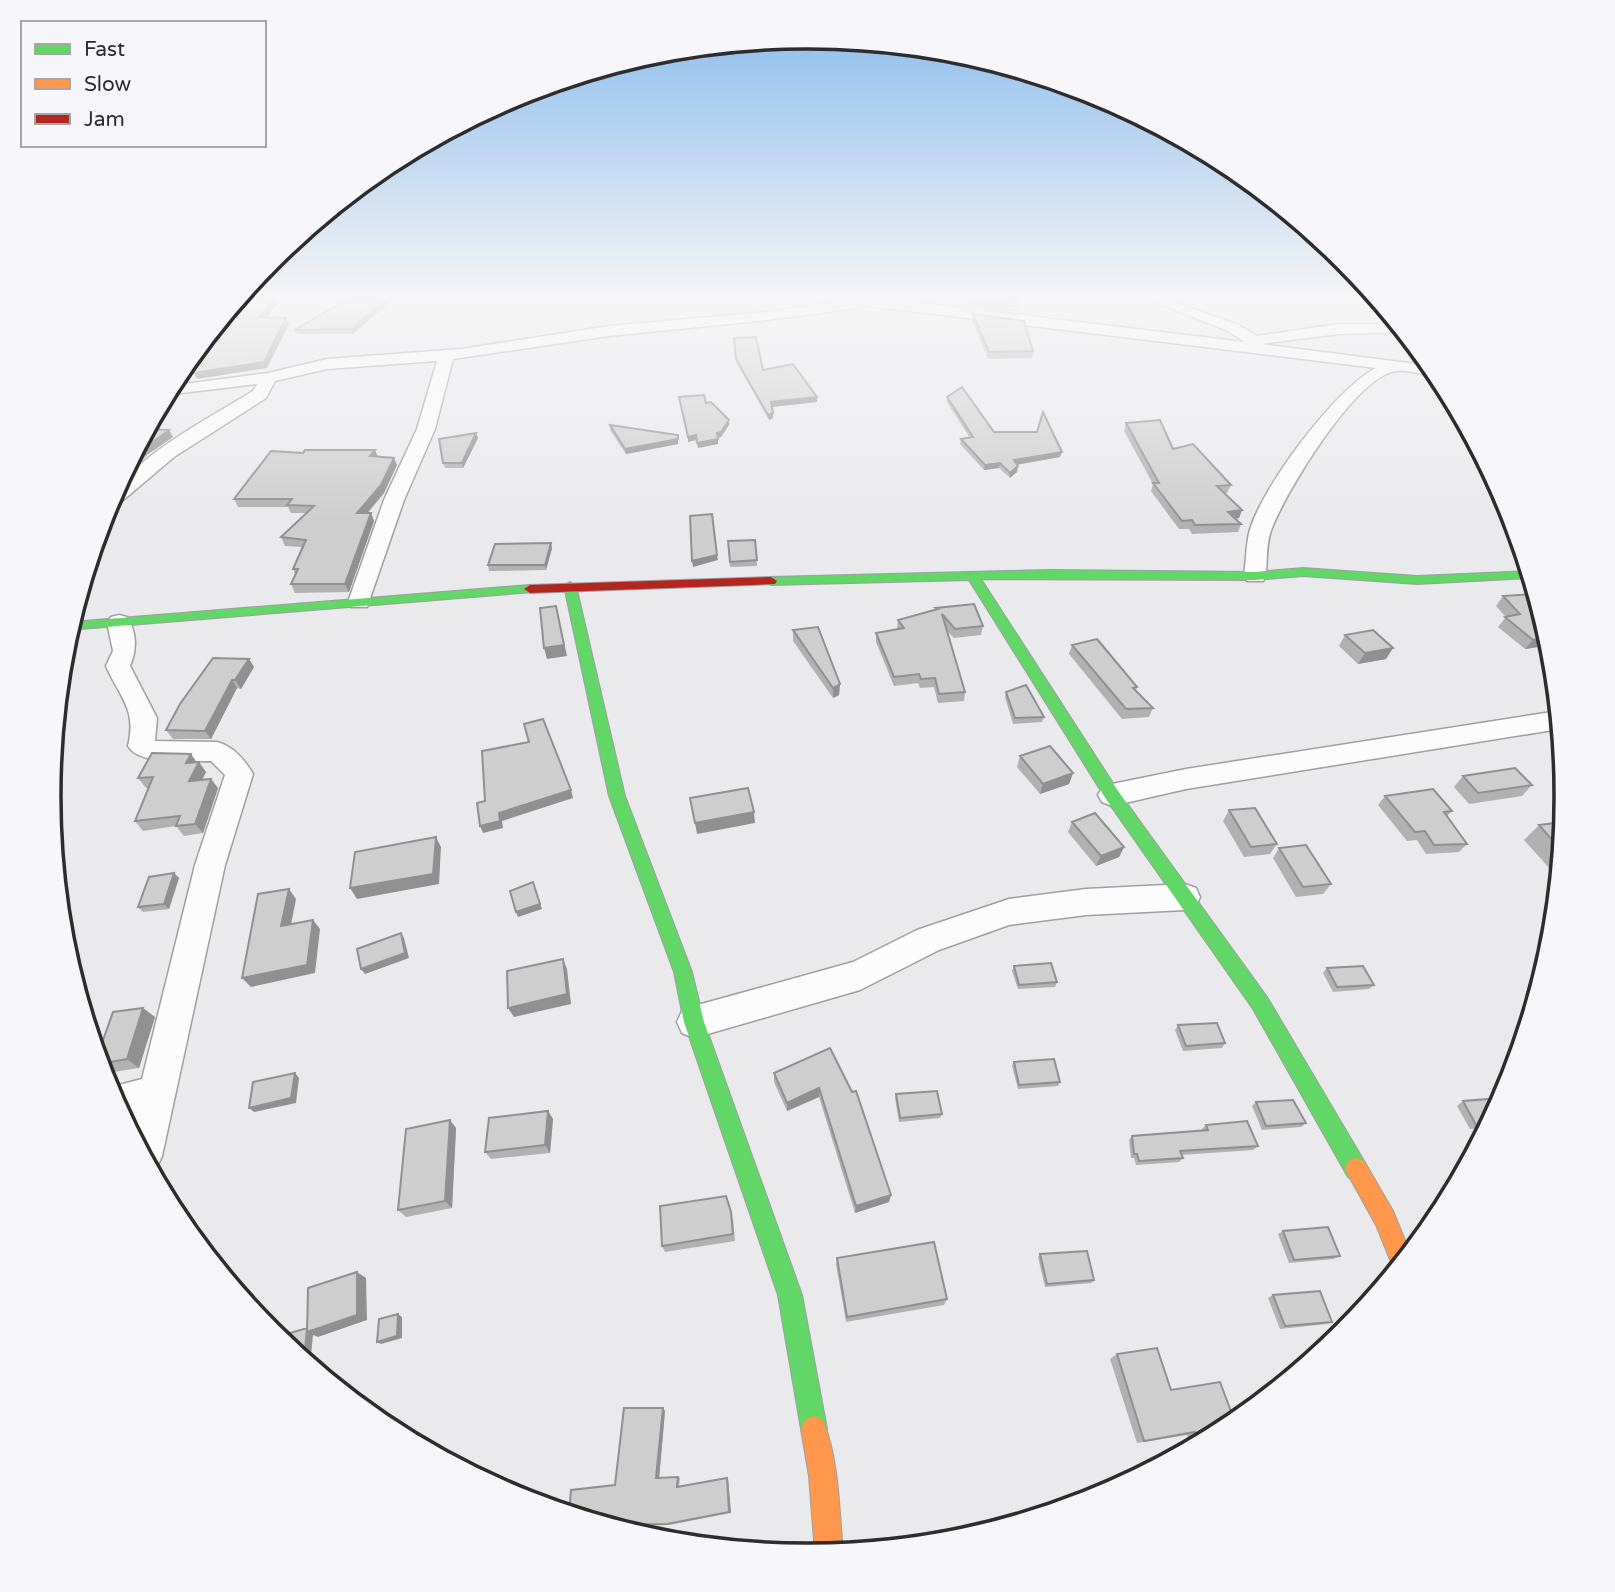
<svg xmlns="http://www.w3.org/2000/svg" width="1615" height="1592" font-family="'Varela Round',sans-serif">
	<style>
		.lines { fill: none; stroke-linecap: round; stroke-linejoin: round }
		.street-casing { stroke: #9f9fa1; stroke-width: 3 }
		.fast-casing { stroke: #9f9fa1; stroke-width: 2 }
		.slow-casing { stroke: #9f9fa1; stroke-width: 2 }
		.jam-casing { stroke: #9f9fa1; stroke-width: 2 }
		.street { fill: #fcfcfc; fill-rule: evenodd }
		.fast { fill: #63d668; fill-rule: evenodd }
		.slow { fill: #ff974d; fill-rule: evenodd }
		.jam { fill: #b3261e; fill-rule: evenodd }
		.wall { fill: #b2b1b2 }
		.shaded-wall { fill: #919091 }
		.building { fill: #cfcecf; stroke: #919091; stroke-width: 2 }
		.rim { fill: none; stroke: #2d2d2f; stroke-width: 3.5 }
	</style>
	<rect width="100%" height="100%" fill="#eaeaed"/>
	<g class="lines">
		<defs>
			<path id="street" d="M864 298H898L896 300 1245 342 1228 331 1145 298H1164L1238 325 1257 336 1339 324H1397L1404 332 1339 334 1261 344 1432 366 1439 375C1425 377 1410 369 1397 371 1356 375 1286 492 1272 528 1266 542 1267 561 1266 576L1263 581H1247L1244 576C1246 562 1246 547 1249 533 1260 489 1336 388 1376 368L869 306 768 320 609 336 453 359 435 429 404 500 367 607H351L348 602 384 500 417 429 437 361 327 369 275 381 266 398 174 457 115 507 105 508C124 461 210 418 253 391L257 384 165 395 170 386 268 373 327 359 461 349 609 326 768 312Z
				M119 615 127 617C137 632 137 650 130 666L157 718 155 741 217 742C234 747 244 759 253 774L225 865 162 1156 156 1169 151 1172 130 1131 133 1117 123 1119 107 1088 142 1079 195 865 225 775 211 761C189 761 140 766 128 746 137 709 120 698 106 666L113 651 107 622 111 617Z
				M1558 711 1559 729 1186 789 1112 806 1102 802 1098 795 1102 788 1112 784 1186 769Z
				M1185 884 1196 888 1200 897 1196 906 1185 910 1086 915 1009 925 939 950 860 990 694 1038 682 1033 677 1022 682 1011 694 1006 853 962 917 930 1009 899 1086 889Z"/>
			<path id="fast" d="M1303 568 1417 576 1529 571 1531 578 1417 584 1303 576 1255 580 981 579 1118 791 1267 997 1364 1161 1367 1169 1364 1177 1356 1180 1348 1177 1253 1009 1106 799 969 580 771 585 765 581 771 577 1051 570 1255 572Z
				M570 582 576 586 625 796 692 972 704 1022 802 1295 827 1429 823 1438 814 1442 805 1438 801 1429 778 1295 684 1022 674 972 609 796 564 586Z
				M530 585 536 589 534 592 68 630 71 622Z"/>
			<path id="slow" d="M1356 1158 1364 1161 1393 1211 1410 1253 1395 1272 1376 1225 1345 1169 1348 1161Z
				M814 1416 823 1420C839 1460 839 1509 843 1552L815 1553 809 1476 801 1429 805 1420Z"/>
			<path id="jam" d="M771 577 777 581 775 584 530 593 524 589 530 585Z"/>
		</defs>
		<use href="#street" class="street-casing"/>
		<use href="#fast" class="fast-casing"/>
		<use href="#slow" class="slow-casing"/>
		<use href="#jam" class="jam-casing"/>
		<use href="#street" class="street"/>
		<use href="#fast" class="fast"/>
		<use href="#slow" class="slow"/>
		<use href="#jam" class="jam"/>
	</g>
	<path class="wall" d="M351 298H394L353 334H296L294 330Z
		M966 300 1019 307 1018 312 965 306Z
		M973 314 1033 351 1032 358 988 359 972 321Z
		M1387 316H1391L1396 322 1385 320Z
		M1397 330H1402L1430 363 1413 361 1395 335Z
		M734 338 763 370 817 402 772 407 773 418 769 420 737 364Z
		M1426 372 1439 375 1446 389H1432L1424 377Z
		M947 397 994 432 1060 457 1017 465 1018 466 1017 472 1010 478 999 468 984 470 960 444 961 439 970 438 947 402Z
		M1126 423 1173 449 1231 485 1227 493H1225L1242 510 1239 518 1236 519 1241 524 1238 532 1192 534 1189 529H1179L1151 491 1153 484 1124 431Z
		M610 425 678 435V444L626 454 610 430Z
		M476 433 478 438 463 468H445L443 463Z
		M378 457 394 458 397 465 384 493 368 513 374 521 349 592 295 593 291 584 295 574 293 569 302 547 285 546 281 537 306 513H291L288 507H238L234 499Z
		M755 540 757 566 730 567 728 541Z
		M552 548 546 570 489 571 488 565Z
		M1536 594 1551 645 1525 649 1498 627 1506 617 1496 606 1503 596Z
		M936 608 983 626 981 635 954 638 946 630 965 692 964 701 938 703 934 687 920 688 918 683 894 686 876 642V633L897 629 898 620 936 610Z
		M793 630 840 684 839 695 833 698 793 641Z
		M1345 635 1393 648 1386 659 1358 664 1339 646Z
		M1072 645 1137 687 1136 691 1153 708 1149 717 1122 719 1069 654Z
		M249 659 254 667 241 689 237 688 211 739H173L166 730Z
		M1006 692 1044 717 1042 722 1013 724 1005 697Z
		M1020 756 1073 773 1069 784 1040 794 1017 767Z
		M197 762 206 772 202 779H211L218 788 203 833 184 836 176 826 143 831 135 821 149 788H146L138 778Z
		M1463 776 1532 785 1522 796 1469 804 1454 787Z
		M1385 796 1452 811 1447 816 1467 844 1459 852 1426 854 1417 840 1407 841 1378 805Z
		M1229 810 1277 844 1270 854 1244 857 1223 821Z
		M1072 822 1124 847 1119 857 1096 866 1068 832Z
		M1564 822 1559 879 1524 840 1539 825Z
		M1279 848 1331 884 1323 894 1296 897 1273 858Z
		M174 873 179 878 169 909 143 912 138 907Z
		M1014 966 1057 982 1055 987 1018 989 1012 971Z
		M1327 968 1374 985 1369 989 1333 992 1323 973Z
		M155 1017 139 1068 107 1073 101 1069 97 1057Z
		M1178 1025 1225 1043 1222 1048 1183 1051 1175 1030Z
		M830 1048 889 1202 855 1213 819 1097 787 1111 774 1082V1073Z
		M1014 1062 1060 1082 1058 1086 1018 1089 1012 1066Z
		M896 1094 942 1114 940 1118 899 1122 895 1098Z
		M1503 1098 1487 1128 1470 1129 1457 1106 1463 1101Z
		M1256 1102 1306 1123 1301 1127 1262 1130 1252 1106Z
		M548 1111 553 1119 550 1153 491 1159 485 1152Z
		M1206 1125 1258 1146 1253 1150 1181 1155 1183 1158 1179 1162 1136 1165 1134 1158H1131L1129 1140 1132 1136 1202 1130V1129Z
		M456 1128 452 1208 406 1217 398 1210Z
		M733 1219 735 1241 665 1252 662 1246Z
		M1283 1231 1340 1256 1334 1259 1289 1263 1278 1234Z
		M1040 1254 1094 1280 1091 1283 1045 1287 1038 1257Z
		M837 1258 947 1299 944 1305 846 1322 836 1264Z
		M1273 1295 1332 1322 1327 1324 1280 1329 1268 1298Z
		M1117 1354 1171 1390 1229 1428 1191 1448 1187 1435 1137 1443 1110 1359Z
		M665 1411 659 1478 678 1477 680 1478 679 1486 728 1479 731 1513 669 1525 611 1526 569 1513 615 1485Z"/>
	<path class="shaded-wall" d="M276 298 279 303 261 323 259 317Z
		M388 298H394L353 334 351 329Z
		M286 318 289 324 267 368 197 379 194 373Z
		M195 363 198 369 178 372 184 364Z
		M817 397V402L771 407V402Z
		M773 413V418L769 420 768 415Z
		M729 420V425L721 437 717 438V433Z
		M169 430 173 437 147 455 120 481V480L130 461 143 449Z
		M476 433 478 438 463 468 462 463Z
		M696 435V440L688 442V437Z
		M678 439V444L626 454 625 449Z
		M718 439V444L698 448 697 443Z
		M375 450 378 457 370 456Z
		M1062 452 1060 457 1013 465 1014 460Z
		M394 458 397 465 384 493 360 521 357 513Z
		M1000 463 999 468 984 470 985 465Z
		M1018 466 1017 472 1010 478V473Z
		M1242 510 1239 518 1225 520 1228 512Z
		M371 513 374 521 349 592 345 584Z
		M551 543 552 548 546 570 545 565Z
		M717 555 718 560 693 567 692 561Z
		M556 606 567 656 547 659 544 648Z
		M1549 637 1551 645 1525 649 1533 640Z
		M1393 648 1386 659 1358 664 1365 653Z
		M249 659 254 667 241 689 235 680Z
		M232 680 237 688 211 739 205 731Z
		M840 684 839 695 833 698V688Z
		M191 754 198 764 186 763Z
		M199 762 206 772 197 790 189 781Z
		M1073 773 1069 784 1040 794 1043 784Z
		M211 779 218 788 203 833 195 824Z
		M571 790 573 798 502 821 503 828 483 833 480 826 499 813Z
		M754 812 755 823 697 834 695 823Z
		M436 837 441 847 439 884 357 899 350 888Z
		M1124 847 1119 857 1096 866 1101 856Z
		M174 873 179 878 169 909 164 904Z
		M533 882 542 909 518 917 516 912Z
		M289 889 296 899 289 935 281 926Z
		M313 920 320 929 315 973 251 987 242 978Z
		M401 933 404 938 409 958 365 974 361 969Z
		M563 959 567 969 571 1004 514 1017 508 1008Z
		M143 1008 155 1017 139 1068 127 1059Z
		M295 1073 299 1078 296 1103 254 1112 249 1108Z
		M819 1088V1097L787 1111V1103Z
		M548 1111 553 1119 550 1153 545 1145Z
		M450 1120 456 1128 452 1208 445 1201Z
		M891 1195 889 1202 855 1213 856 1206Z
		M357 1272 366 1278 367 1320 318 1337 313 1335 310 1365 304 1361 308 1328Z
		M398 1314 402 1317V1338L381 1344 377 1342Z
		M663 1408 665 1411 659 1479 656 1478Z
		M727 1478 728 1479 731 1513 729 1512Z"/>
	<path class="building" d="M239 298H276L259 317 286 318 264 362 194 373 195 363 184 364Z
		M351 298H388L351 329 294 330Z
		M967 298H1015L1019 307 966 300Z
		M973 314 1024 321 1033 351 989 352Z
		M1397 330H1402L1425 357 1415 356Z
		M756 337 763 370 793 364 817 397 771 402 773 413 768 415 736 359 734 338Z
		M1426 372 1437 373 1444 384H1434Z
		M962 387 994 432H1037L1043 412 1062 452 1014 460 1018 466 1010 473 1000 463 985 465 961 439 973 437 947 397Z
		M704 395 706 403 711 402 729 420 721 432 717 433 718 439 697 443 696 435 688 437 679 397Z
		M1160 420 1173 449 1193 444 1231 485 1217 486 1242 510 1228 512 1241 524 1195 525 1192 520 1182 521 1153 483H1159L1126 423Z
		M610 425 678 435V439L625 449Z
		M147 429 169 430 143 449 130 461Z
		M476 433 462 463H443L439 439Z
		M305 450H375L370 456 394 458 381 485 357 513H371L345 584H291L298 569H293L306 540 281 537 314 506 287 505 292 499H234L271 451 303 453Z
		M712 514 717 555 692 561 690 516Z
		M755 540 757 560 730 562 728 541Z
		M551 543 545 565H488L495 544Z
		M1536 594 1549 637 1533 640 1505 617 1520 614 1503 596Z
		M974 604 983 626 955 629 942 614 965 692 939 694 935 678 921 679 919 674 894 677 876 633 904 628 898 620 938 609 936 608Z
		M556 606 564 645 544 648 540 608Z
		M818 627 840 684 833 688 793 630Z
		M1373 630 1393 648 1365 653 1345 635Z
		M1097 639 1137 687 1133 688 1153 708 1126 709 1072 645Z
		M213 658 249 659 235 680H232L205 731 166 730 180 704Z
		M1026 685 1044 717 1015 718 1006 692Z
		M543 719 571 790 499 813 500 821 480 826 477 803 485 801 482 751 529 742 524 724Z
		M1050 746 1073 773 1043 784 1020 756Z
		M152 753 191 754 186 763 199 762 189 781 211 779 195 824 176 826 180 816 135 821 153 777 138 778Z
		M1515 768 1532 785 1478 793 1463 776Z
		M748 788 754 812 695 823 690 798Z
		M1433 789 1452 811 1444 812 1467 844 1434 845 1425 831 1415 832 1385 796Z
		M1255 808 1277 844 1251 847 1229 810Z
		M1095 813 1124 847 1101 856 1072 822Z
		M1564 822 1561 850 1539 825Z
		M436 837 433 874 350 888 355 852Z
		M1306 845 1331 884 1303 887 1279 848Z
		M174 873 164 904 138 907 149 877Z
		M533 882 540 904 516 912 510 891Z
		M289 889 281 926 313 920 307 965 242 978 258 894Z
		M401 933 405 953 361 969 357 949Z
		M563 959 567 994 508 1008 507 971Z
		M1051 963 1057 982 1019 985 1014 966Z
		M1363 966 1374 985 1337 987 1327 968Z
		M143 1008 127 1059 99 1064 97 1057 113 1012Z
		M1217 1023 1225 1043 1186 1046 1178 1025Z
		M830 1048 852 1092 856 1091 891 1195 856 1206 819 1088 787 1103 774 1073Z
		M1054 1059 1060 1082 1019 1085 1014 1062Z
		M295 1073 291 1098 249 1108 253 1082Z
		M937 1091 942 1114 900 1118 896 1094Z
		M1503 1098 1489 1124 1476 1125 1463 1101Z
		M1293 1100 1306 1123 1266 1126 1256 1102Z
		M548 1111 545 1145 485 1152 489 1118Z
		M450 1120 445 1201 398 1210 406 1129Z
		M1247 1121 1258 1146 1180 1151 1183 1158 1139 1161 1137 1154H1134L1132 1136 1208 1130 1206 1125Z
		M726 1196 731 1212 733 1234 662 1246 660 1206Z
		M1328 1227 1340 1256 1294 1260 1283 1231Z
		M934 1242 947 1299 847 1317 837 1258Z
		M1087 1251 1094 1280 1047 1284 1040 1254Z
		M357 1272V1315L307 1332 308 1288Z
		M1320 1291 1332 1322 1285 1326 1273 1295Z
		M398 1314 397 1336 377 1342 379 1319Z
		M307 1328 304 1361 276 1337Z
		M1157 1348 1171 1390 1220 1382 1235 1422 1229 1428 1199 1443 1195 1432 1144 1441 1117 1354Z
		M624 1408H663L656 1478 678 1477 677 1487 727 1478 729 1512 667 1524 609 1525 569 1513 571 1490 615 1485Z"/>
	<linearGradient id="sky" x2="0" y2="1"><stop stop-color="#87b9eb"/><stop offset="0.57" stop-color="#f6f6f7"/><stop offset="1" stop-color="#f6f6f7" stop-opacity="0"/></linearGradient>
	<rect width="1615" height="521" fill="url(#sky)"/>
	<path d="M0 0H1615V1592H0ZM807 49H808A746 746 0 0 1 1554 795V797A746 746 0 0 1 808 1543H807A746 746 0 0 1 61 797V795A746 746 0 0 1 807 49Z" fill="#f6f6fb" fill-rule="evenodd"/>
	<path class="rim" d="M807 49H808A746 746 0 0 1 1554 795V797A746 746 0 0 1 808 1543H807A746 746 0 0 1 61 797V795A746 746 0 0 1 807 49Z"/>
	<rect x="21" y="21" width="245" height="126" fill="#f6f6fb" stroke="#a6a6a9" stroke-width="2"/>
	<rect x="35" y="44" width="35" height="10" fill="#63d668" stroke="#a6a6a9" stroke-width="2"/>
	<text x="84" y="56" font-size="21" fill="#2d2d2f">Fast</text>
	<rect x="35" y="79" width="35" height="10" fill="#ff974d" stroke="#a6a6a9" stroke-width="2"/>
	<text x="84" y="91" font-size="21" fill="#2d2d2f">Slow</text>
	<rect x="35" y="114" width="35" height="10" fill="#b3261e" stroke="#a6a6a9" stroke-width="2"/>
	<text x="84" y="126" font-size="21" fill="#2d2d2f">Jam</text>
</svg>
